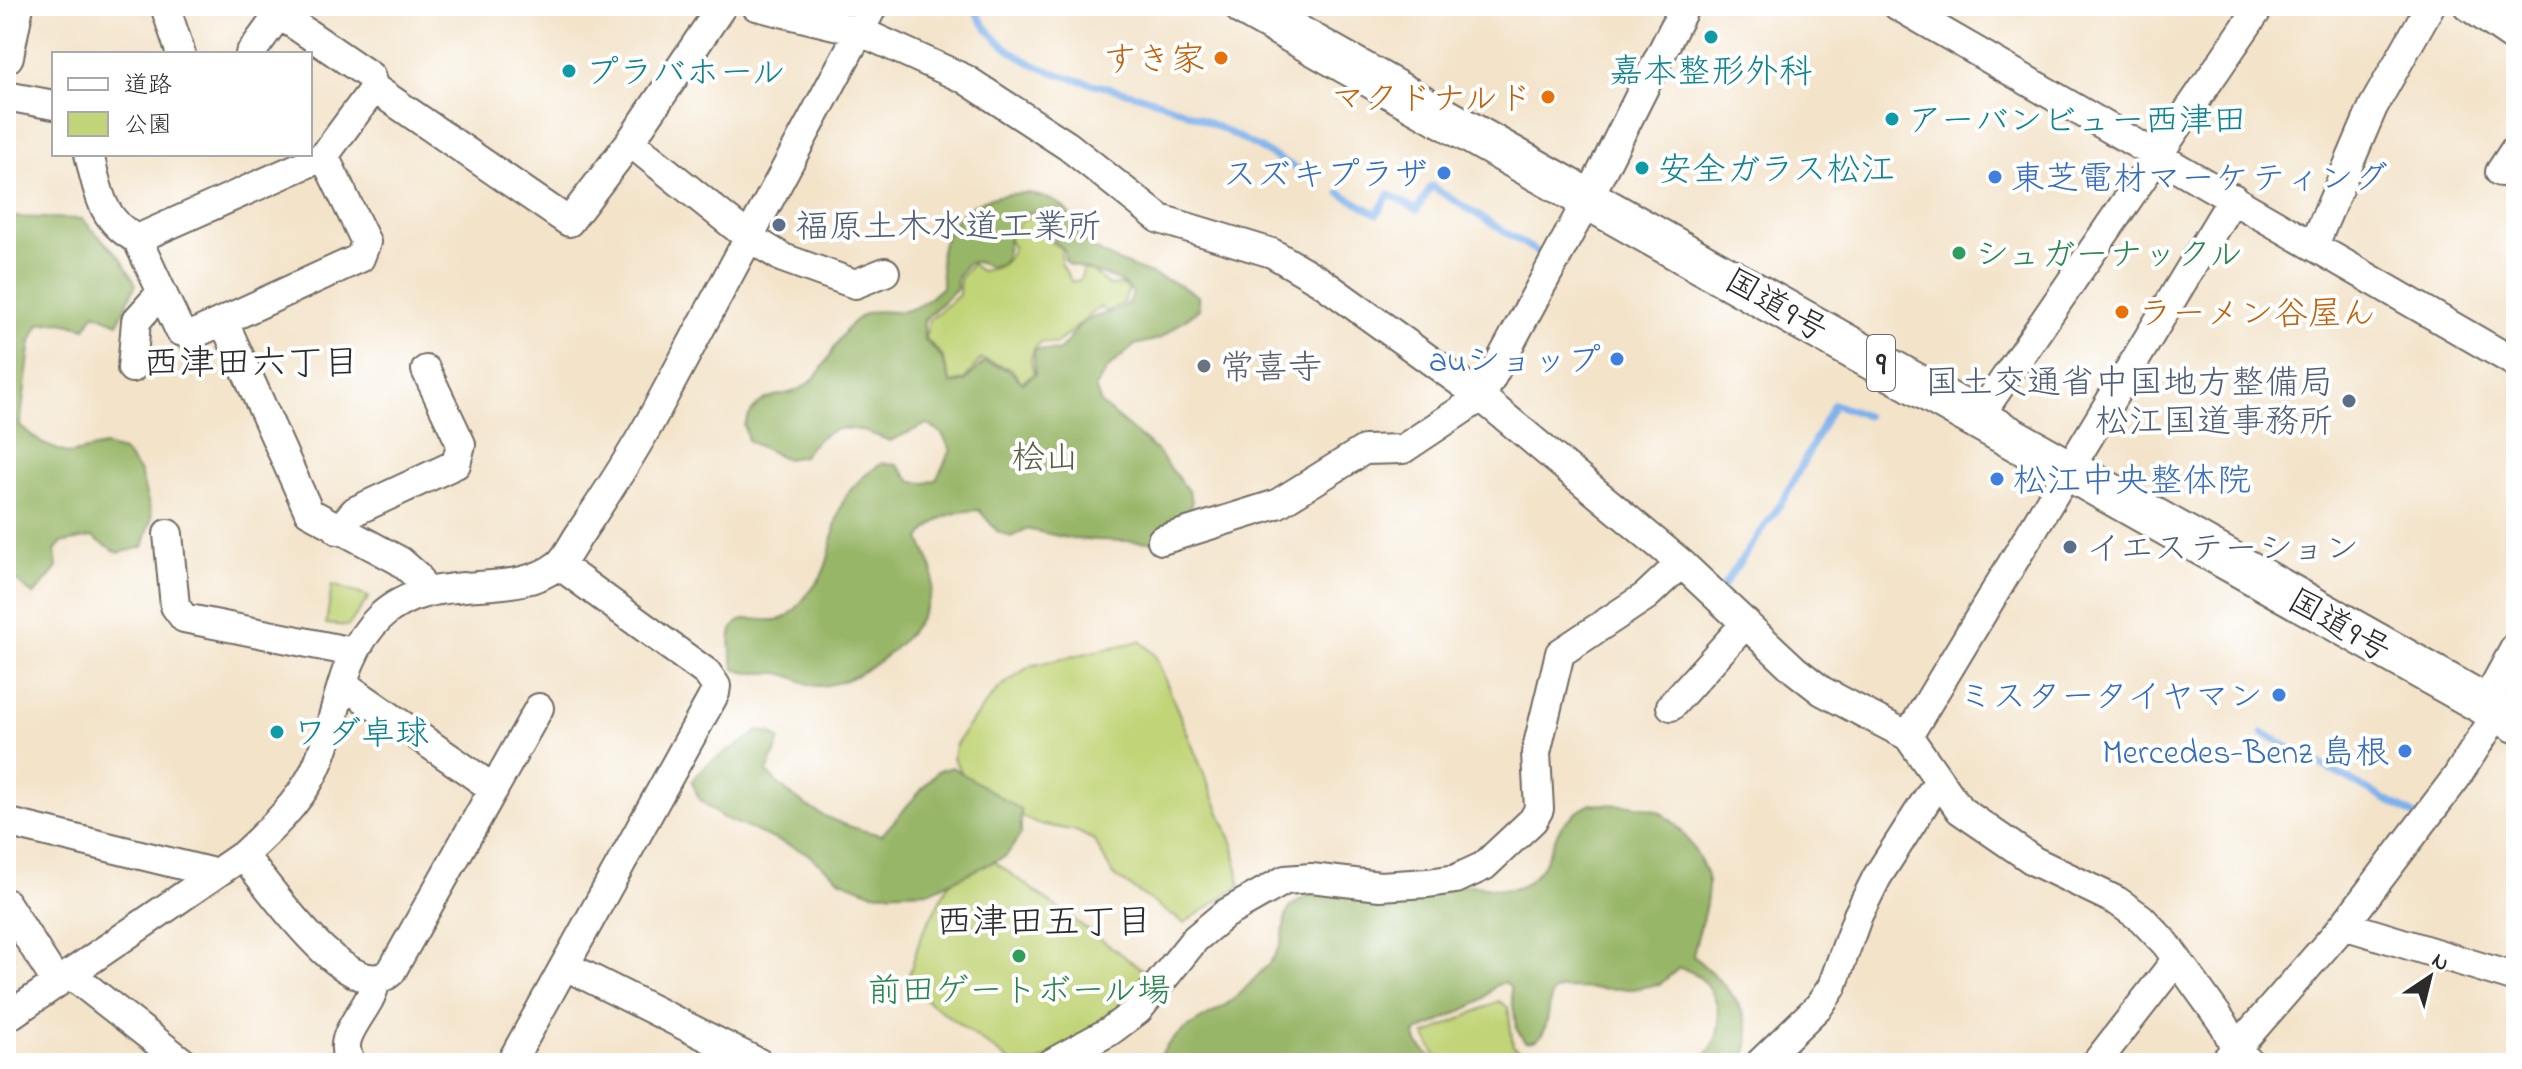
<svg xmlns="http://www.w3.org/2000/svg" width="2522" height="1069" font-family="'Indie Flower','Klee One',sans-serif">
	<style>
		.green { fill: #c1d477; stroke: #768051; stroke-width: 2 }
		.forest { fill: #98b668; stroke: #62704a; stroke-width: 2; fill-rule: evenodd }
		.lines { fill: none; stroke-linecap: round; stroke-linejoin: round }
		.stream { stroke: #7eb1eb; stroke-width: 7 }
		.minor-casing { stroke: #716b62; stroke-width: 32 }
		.major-casing { stroke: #716b62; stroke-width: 38 }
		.highway-casing { stroke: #716b62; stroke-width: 44 }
		.minor { stroke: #fff; stroke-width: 28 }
		.major { stroke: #fff; stroke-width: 34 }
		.highway { stroke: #fff; stroke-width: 40 }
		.culture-dot { fill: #0f9aa8; stroke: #fff; stroke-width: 3 }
		.food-dot { fill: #e8710a; stroke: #fff; stroke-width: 3 }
		.shop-dot { fill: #3f7fe0; stroke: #fff; stroke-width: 3 }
		.service-dot { fill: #5c6f8a; stroke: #fff; stroke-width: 3 }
		.leisure-dot { fill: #2e9e5b; stroke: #fff; stroke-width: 3 }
		.worship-dot { fill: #6b7280; stroke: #fff; stroke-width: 3 }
		.labels { text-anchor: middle; stroke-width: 8; stroke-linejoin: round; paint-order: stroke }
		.shield { fill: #fff; stroke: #6b6b6b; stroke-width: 2 }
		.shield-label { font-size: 32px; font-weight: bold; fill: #2b2b2b }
		.food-label { font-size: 34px; fill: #c56008; stroke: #fff; text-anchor: end }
		.culture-label { font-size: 34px; fill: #0d838f; stroke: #fff; text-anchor: start }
		.shop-label { font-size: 34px; fill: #366cbe; stroke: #fff; text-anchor: end }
		.service-label { font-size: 34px; fill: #4e5e75; stroke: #fff; text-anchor: start }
		.leisure-label { font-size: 34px; fill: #27864d; stroke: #fff; text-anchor: start }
		.street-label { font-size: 34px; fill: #2b2b2b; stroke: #fff }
		.worship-label { font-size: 34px; fill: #5b616d; stroke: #fff; text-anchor: start }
		.park-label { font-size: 34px; fill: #585e42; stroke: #fff }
		.neighbourhood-label { font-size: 36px; fill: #2b2b2b; stroke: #fff }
	</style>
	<rect width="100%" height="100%" fill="#fff"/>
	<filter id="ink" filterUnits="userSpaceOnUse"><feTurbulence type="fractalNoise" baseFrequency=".0125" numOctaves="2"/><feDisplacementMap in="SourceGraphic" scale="16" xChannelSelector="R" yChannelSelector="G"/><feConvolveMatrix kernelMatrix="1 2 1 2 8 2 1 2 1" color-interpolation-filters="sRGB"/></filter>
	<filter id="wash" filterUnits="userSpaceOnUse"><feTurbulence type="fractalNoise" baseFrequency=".006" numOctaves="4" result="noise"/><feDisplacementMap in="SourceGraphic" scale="32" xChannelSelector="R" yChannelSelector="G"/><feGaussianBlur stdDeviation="1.8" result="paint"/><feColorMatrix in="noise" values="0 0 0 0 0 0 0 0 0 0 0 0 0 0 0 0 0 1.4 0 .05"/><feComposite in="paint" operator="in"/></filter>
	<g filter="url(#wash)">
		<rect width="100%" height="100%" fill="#f3e3c9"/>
		<path class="green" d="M1041 213 1049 221 1046 239 1062 249 1061 263 1072 282 1080 280 1084 269H1090L1109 286 1122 285 1129 290 1122 304 1106 312 1100 307 1056 344 1041 342C1030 351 1029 361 1034 374L1021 382 1012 369 981 359 964 380 951 383 942 355 925 338 929 320 959 295 960 278 971 264 981 271C999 268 1007 265 1013 247L1008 239C1016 224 1024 216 1041 213Z
			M332 585 369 597 348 626 326 624Z
			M1140 641 1155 655 1234 847 1240 886 1184 923 1113 875 1094 840 1076 831 1035 823 1012 812 970 786 953 758 955 746 966 728 999 688 1030 666Z
			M970 844 1151 976 1135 998 1079 1043 1036 1063H1012L906 985 921 936Z
			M1499 1001 1508 1007 1513 1046 1521 1051 1522 1063 1438 1060 1425 1035Z"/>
		<path class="forest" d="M1027 193C1042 197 1061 200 1070 215 1075 223 1074 232 1080 238 1115 268 1162 272 1198 296L1199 309 1159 339 1135 345 1108 368 1095 388 1101 404 1156 450 1189 492 1192 501 1187 516 1153 542 1072 539 1026 529 1011 537 997 531 979 510C953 511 935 517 920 539 925 551 934 566 933 579 932 627 865 685 818 686 806 686 795 676 783 674 766 670 753 677 735 669 730 652 723 620 750 619 759 619 772 622 781 619 795 614 802 600 812 589 835 564 829 531 843 502 850 486 867 473 882 463L897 465 912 482 926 483 936 480 951 450 942 434 927 424 890 441C854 426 830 418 803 456L786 459 748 441 744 425C765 381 783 406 811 381 834 361 838 323 870 312 878 310 887 312 895 312 916 311 927 301 942 287 943 275 939 261 941 250 952 206 986 194 1027 193ZM1041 211 1051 218 1054 241 1065 251V260L1071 265C1087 270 1124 278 1133 293 1126 313 1106 312 1090 319 1074 325 1071 342 1058 351L1034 349 1035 374 1023 383 1009 370 984 362 965 381 951 384 941 356 924 339V320L957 288 956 279 967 263 976 262 991 267 1003 263C1015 237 999 213 1041 211Z
			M6 217 82 219 121 258 136 284 118 323 94 313 86 328 62 322 39 324 31 341 20 426 43 444 69 454 104 446 123 451 140 472 152 517 143 547 118 553 92 537 61 543 55 550 57 568 34 595 6 572Z
			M758 731 771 733 780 740 767 773C801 808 834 825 882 835L938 771 952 767 1021 810V834L1006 856 931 891 874 893 841 880 805 852 721 817 699 799 692 781C708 757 737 750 758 731Z
			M1591 804C1643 806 1664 800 1693 848 1699 858 1707 871 1708 882 1708 908 1698 931 1693 956 1724 983 1766 1021 1741 1063H1693C1734 1046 1724 976 1679 968L1660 984 1633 989 1561 988 1552 993C1547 1010 1550 1046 1525 1041L1517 1030 1510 986 1504 982 1495 986 1480 1002 1415 1033 1417 1043 1437 1063H1157C1172 1024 1215 1019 1242 992 1252 981 1267 967 1275 955 1295 925 1268 912 1316 892 1366 889 1419 882 1469 885 1489 886 1511 896 1528 882 1563 852 1540 830 1591 804Z"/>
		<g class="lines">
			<path class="stream" d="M973 6C1007 78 1091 79 1157 101 1204 117 1263 150 1307 174
				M1340 193 1377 214 1389 194 1417 210 1431 186 1547 258
				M1721 589 1784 499 1834 404 1866 416
				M2263 733 2414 815"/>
		</g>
	</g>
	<g filter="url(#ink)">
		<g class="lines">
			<defs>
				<path id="minor" d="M165 6 181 54
					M756 6 859 31 965 79 1068 146 1160 219 1272 253 1320 281 1481 397 1681 563 1795 670 1822 691 1908 736 1960 810 2034 861 2117 901 2141 918 2166 944 2225 1026 2235 1048 2250 1063
					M1898 6 2516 363
					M2468 6 2516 39
					M279 14 370 76 374 88 569 222 630 142 722 6
					M250 54 285 6
					M6 96 54 105
					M630 142 747 236 783 258 855 284 885 272
					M89 154C98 190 101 221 137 239L324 156 374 88
					M2500 172 2516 148
					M137 239 180 331 192 335 360 258 366 242 324 156
					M2314 245 2373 107 2430 6
					M224 322 309 512 400 561 417 576 425 593
					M132 368 136 321 161 293
					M1978 418 2260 6
					M338 530 355 511 456 464 461 444 426 370
					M168 534 175 606 184 618 353 652
					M1162 540 1277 504 1364 450 1403 449 1481 397 1589 197 1685 6
					M343 684 494 789
					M2484 705 2516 646
					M1671 706 1746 623
					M1908 736 2233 198
					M6 822 214 873
					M243 855C267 884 351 1008 391 972L539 708
					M6 903 57 983
					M2344 925 2516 978
					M566 966 759 1063
					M70 974 184 1063
					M6 1018 243 855C269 831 298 804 314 772 339 721 337 658 380 617 432 568 512 602 558 565 566 559 573 544 579 535 604 498 628 461 650 422L873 6
					M2227 1059 2344 925 2456 778 2498 712
					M352 1063C330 1037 374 1008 375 981
					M520 1063 513 1059 715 693 716 686 707 673 559 565
					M1052 1063 1110 1031 1138 1010 1195 939 1225 914 1285 880 1311 878 1380 886 1428 883 1456 879 1484 866 1533 820 1539 809 1536 753 1560 653 1646 596 1681 563
					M1760 1063 1819 1006 1832 987 1858 915 1877 877 1938 782
					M2096 1063 2177 959"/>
				<path id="major" d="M6 56 16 6"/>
				<path id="highway" d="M1245 6 2516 722"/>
			</defs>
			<use href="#minor" class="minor-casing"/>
			<use href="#major" class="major-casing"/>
			<use href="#highway" class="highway-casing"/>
			<use href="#minor" class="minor"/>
			<use href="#major" class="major"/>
			<use href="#highway" class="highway"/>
		</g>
	</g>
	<g class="culture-dot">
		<circle cx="1711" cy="37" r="8"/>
		<circle cx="569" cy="71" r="8"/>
		<circle cx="1892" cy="119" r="8"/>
		<circle cx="1642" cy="168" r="8"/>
		<circle cx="277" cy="732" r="8"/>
	</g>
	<g class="food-dot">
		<circle cx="1221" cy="58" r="8"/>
		<circle cx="1548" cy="97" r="8"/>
		<circle cx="2122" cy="312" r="8"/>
	</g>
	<g class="shop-dot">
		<circle cx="1444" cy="173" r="8"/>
		<circle cx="1995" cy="177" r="8"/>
		<circle cx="1617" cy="359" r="8"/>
		<circle cx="1997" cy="479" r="8"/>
		<circle cx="2279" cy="695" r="8"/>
		<circle cx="2405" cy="751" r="8"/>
	</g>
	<g class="service-dot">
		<circle cx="779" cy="225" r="8"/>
		<circle cx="2349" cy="401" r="8"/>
		<circle cx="2070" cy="547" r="8"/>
	</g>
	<g class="leisure-dot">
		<circle cx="1959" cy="253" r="8"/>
		<circle cx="1019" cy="956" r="8"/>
	</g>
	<circle class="worship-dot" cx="1204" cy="366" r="8"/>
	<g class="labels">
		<rect class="shield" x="1867" y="335" width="28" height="56" rx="6"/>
		<g class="shield-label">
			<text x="1881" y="374">9</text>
		</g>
		<g class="food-label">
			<text x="1205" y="70">すき家</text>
			<text x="1532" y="109">マクドナルド</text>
			<text x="2138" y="324" text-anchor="start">ラーメン谷屋ん</text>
		</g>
		<g class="culture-label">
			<text x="1711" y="82" text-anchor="middle">嘉本整形外科</text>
			<text x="585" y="83">プラバホール</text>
			<text x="1908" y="131">アーバンビュー西津田</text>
			<text x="1658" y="180">安全ガラス松江</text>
			<text x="293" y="744">ワダ卓球</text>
		</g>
		<g class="shop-label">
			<text x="1428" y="185">スズキプラザ</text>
			<text x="2011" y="189" text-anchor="start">東芝電材マーケティング</text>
			<text x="1601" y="371">auショップ</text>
			<text x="2013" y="491" text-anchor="start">松江中央整体院</text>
			<text x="2263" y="707">ミスタータイヤマン</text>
			<text x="2389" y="763">Mercedes-Benz 島根</text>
		</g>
		<g class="service-label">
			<text x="795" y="237">福原土木水道工業所</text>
			<text x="2333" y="393" text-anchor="end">国土交通省中国地方整備局<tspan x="2333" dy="39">松江国道事務所</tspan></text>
			<text x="2086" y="559">イエステーション</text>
		</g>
		<g class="leisure-label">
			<text x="1975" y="265">シュガーナックル</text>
			<text x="1019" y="1001" text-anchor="middle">前田ゲートボール場</text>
		</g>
		<g class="street-label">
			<text transform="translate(1777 304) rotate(30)" y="12">国道9号</text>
			<text transform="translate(2340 624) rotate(30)" y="12">国道9号</text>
		</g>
		<g class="worship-label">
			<text x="1220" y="378">常喜寺</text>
		</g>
		<g class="park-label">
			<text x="1045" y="468">桧山</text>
		</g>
		<g class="neighbourhood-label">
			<text x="251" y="374">西津田六丁目</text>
			<text x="1044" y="933">西津田五丁目</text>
		</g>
	</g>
	<rect width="2522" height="1069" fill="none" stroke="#fff" stroke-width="32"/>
	<rect x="52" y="52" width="260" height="104" fill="#ffffff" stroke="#aaaaaa" stroke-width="2"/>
	<rect x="68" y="78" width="40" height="12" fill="#ffffff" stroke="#aaaaaa" stroke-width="2"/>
	<text x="124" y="92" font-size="24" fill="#2b2b2b">道路</text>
	<rect x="68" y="112" width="40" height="24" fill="#c1d477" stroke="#aaaaaa" stroke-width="2"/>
	<text x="124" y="132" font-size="24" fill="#2b2b2b">公園</text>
	<g transform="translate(2430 977) rotate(35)" stroke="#ffffff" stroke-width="6" paint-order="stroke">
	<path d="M0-6L14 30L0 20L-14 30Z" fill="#2b2b2b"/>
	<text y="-12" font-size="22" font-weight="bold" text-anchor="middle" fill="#2b2b2b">N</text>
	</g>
</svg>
